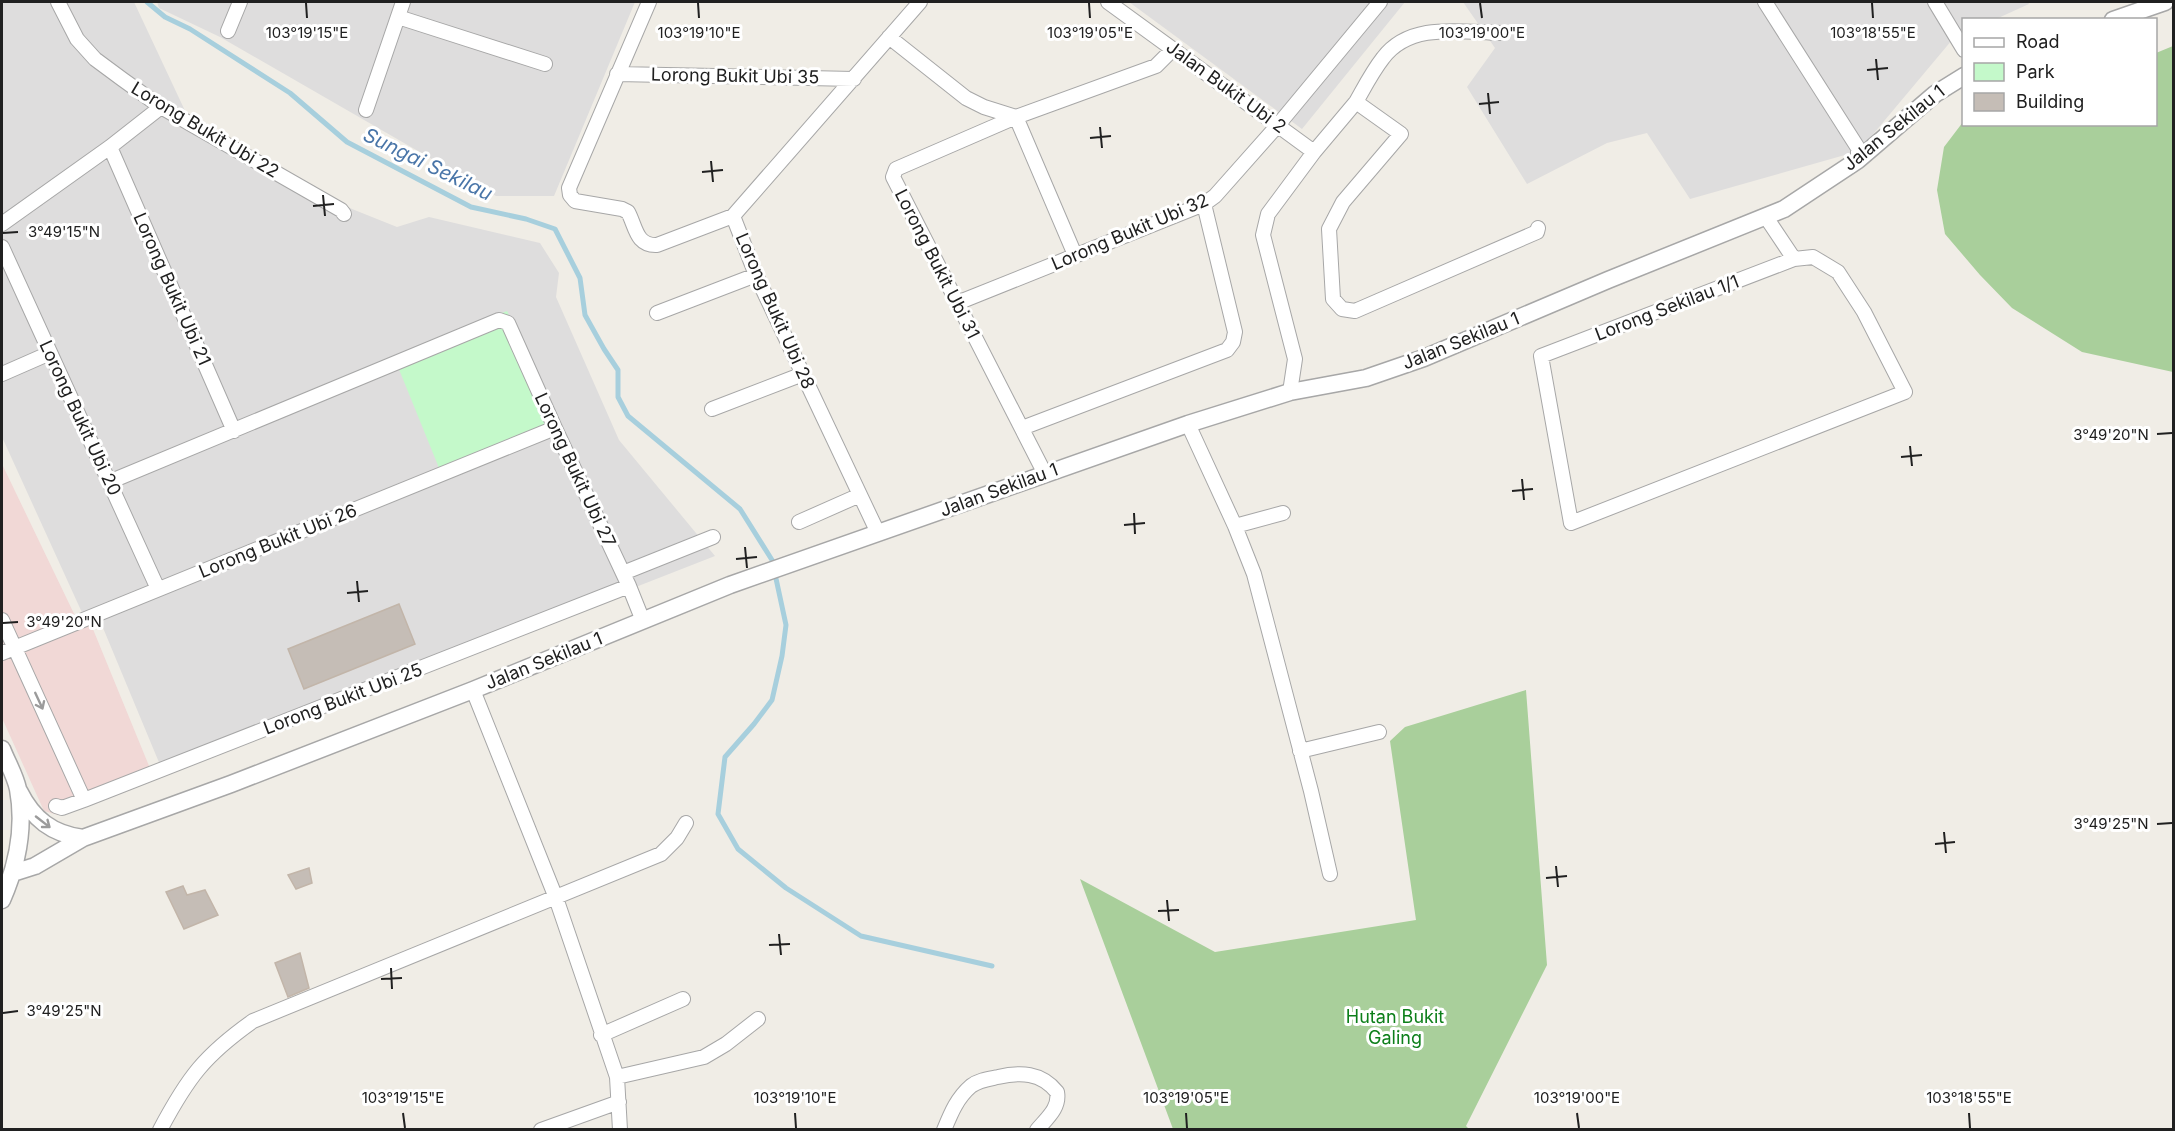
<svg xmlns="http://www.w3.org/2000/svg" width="2175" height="1131" font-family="Inter,sans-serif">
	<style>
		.residential { fill: #dedddd }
		.commercial { fill: #f1d8d6 }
		.forest { fill: #a9cf9b }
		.park { fill: #c4f9ca }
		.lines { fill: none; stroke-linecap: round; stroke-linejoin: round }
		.stream { stroke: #a7cfdd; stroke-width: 5 }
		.building { fill: #c5bdb6; stroke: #c2b5a9; stroke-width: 1.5 }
		.minor-casing { stroke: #a7a7a7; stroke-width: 16 }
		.tertiary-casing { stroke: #a7a7a7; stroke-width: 19 }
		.minor { stroke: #fff; stroke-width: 14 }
		.tertiary { stroke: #fff; stroke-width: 16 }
		.oneway { stroke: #9b9b9b }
		.ticks { fill: none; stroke: #202020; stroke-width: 2 }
		.labels { text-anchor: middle; stroke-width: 6; stroke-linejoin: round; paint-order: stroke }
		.street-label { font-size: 18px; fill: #202020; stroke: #fff }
		.park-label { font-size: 18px; fill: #0d7f1a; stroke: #fff }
		.water-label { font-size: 20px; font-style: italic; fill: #4975a8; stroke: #fff }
		.ticks-label { font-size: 15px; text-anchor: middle; fill: #202020; stroke: #fff; stroke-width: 6; stroke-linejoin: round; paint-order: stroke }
	</style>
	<rect width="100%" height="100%" fill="#f0ede6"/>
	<path class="residential" d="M2 2H134L187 115 352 209 397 227 429 217 540 243 559 273 556 297 619 440 715 556 163 772 96 611 84 617 2 437Z
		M157 2H635L554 196H496L220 37 159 8Z
		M1129 2H1405L1302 129Z
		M1463 2H2028L2029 4 1996 19 1964 20 1963 35 1952 40 1859 151 1690 199 1647 133 1607 143 1527 184 1467 87 1495 48Z"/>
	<path class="commercial" d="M2 464 78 622 88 617 154 778 58 815 44 811 2 718Z"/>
	<path class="forest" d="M2173 46H2174L2173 372 2082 352 2012 308 1980 275 1945 234 1937 190 1944 147 1963 122 1964 124H2156V53Z
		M1526 690 1547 965 1466 1126 1469 1129H1173L1080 879 1215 952 1416 920 1390 741 1405 727Z"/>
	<path class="park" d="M507 311 559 419 439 468 394 357Z"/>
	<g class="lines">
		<path class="stream" d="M147 2 165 17 190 29 290 93 347 142 471 207 526 219 555 229 580 278 585 315 604 349 618 370V397L628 416 740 509 772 560 786 625 782 656 772 700 754 724 725 757 718 814 738 849 786 888 861 936 992 966"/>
	</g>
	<path class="building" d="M399 604 415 644 304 689 288 649Z
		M309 868 312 883 296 889 288 875Z
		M183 886 187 895 205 890 218 915 184 929 166 892Z
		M300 953 309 988 288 997 275 963Z"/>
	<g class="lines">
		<defs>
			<path id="minor" d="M58 2 77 39 95 59 122 79 161 107 341 210 344 214
				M649 2 569 188 570 195 575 201 622 209 628 212C636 227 636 246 657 245L733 216 920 2
				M1108 2 1314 152
				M1765 2 1858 148V160
				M1935 2 1964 50
				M398 17 545 64
				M228 31 240 2
				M889 37 966 98 984 107 1016 117
				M617 74 854 79
				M1356 102C1364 88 1372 72 1383 58 1410 22 1460 32 1500 33
				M366 110 403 2
				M1016 117 1075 255
				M110 147 234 431
				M733 216 756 275 878 533
				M1766 217 1794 259
				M2 224 110 147 161 107
				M2 247 158 589
				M1813 257 1838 272 1864 312 1905 392 1571 523 1541 356 1794 259Z
				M957 303 1204 204 1215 196 1278 125 1380 2
				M657 313 756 275
				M2 374 50 353
				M1290 392 1295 359 1263 235 1268 214 1314 152 1356 102 1401 134 1343 202 1329 229 1333 299 1342 309 1355 311 1537 232 1538 228
				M712 409 803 374
				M1188 424 1235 526 1254 574 1311 791 1330 874
				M1022 428 1227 350 1233 342 1235 332 1204 204
				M1045 474 893 177 896 169 1016 117 1156 66 1173 49
				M109 482 499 320 508 323 555 428 629 586 643 621
				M799 522 860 495
				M1235 526 1283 513
				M623 573 713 537
				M2 620 84 800
				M2 653 555 428
				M473 690 556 898 617 1077 620 1130
				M1300 751 1379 732
				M56 806 62 808 84 800 629 586
				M601 1035 683 999
				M617 1077 704 1057 726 1044 758 1019
				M160 1130C188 1077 205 1055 253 1021L661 854 677 838 686 823
				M541 1130 619 1102
				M944 1130C951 1113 957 1098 971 1086 979 1080 988 1079 998 1077 1020 1072 1041 1072 1057 1092 1060 1108 1047 1118 1037 1130"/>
			<path id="tertiary" d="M2113 20 2165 2
				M2 749C7 762 15 775 18 789 25 827 17 866 2 900
				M19 791C33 819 52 834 83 838
				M13 873 35 866 83 838 231 784 473 690 730 585 1188 424 1290 392 1366 378 1424 358 1608 280 1784 209 1858 160 1935 94 1964 76"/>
		</defs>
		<use href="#minor" class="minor-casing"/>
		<use href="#tertiary" class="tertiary-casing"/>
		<use href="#minor" class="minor"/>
		<use href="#tertiary" class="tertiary"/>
	</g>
	<defs><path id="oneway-shaft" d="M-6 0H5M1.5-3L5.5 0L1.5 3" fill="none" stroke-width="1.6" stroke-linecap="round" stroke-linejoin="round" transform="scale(1.5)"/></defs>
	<g class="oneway">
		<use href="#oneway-shaft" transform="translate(39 701) rotate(65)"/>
		<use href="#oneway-shaft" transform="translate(43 822) rotate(38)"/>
	</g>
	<path class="ticks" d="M306 3 307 18M698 3 699 18M1089 3 1090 18M1480 3 1482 18M1872 3 1873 18M1876 59 1878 80M1867 70 1888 68M1488 93 1490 114M1479 104 1499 102M1100 127 1102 148M1090 138 1111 136M711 161 713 182M702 172 723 170M323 195 325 216M313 206 334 204M3 233 18 232M2157 434 2172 433M1910 446 1912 466M1901 457 1922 455M1522 479 1524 500M1512 491 1533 489M1134 513 1135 534M1124 525 1145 523M745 547 747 568M736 559 757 557M357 581 359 602M347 593 368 591M3 623 18 622M2157 824 2172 823M1944 832 1946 853M1935 844 1955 842M1556 866 1558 887M1546 878 1567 876M1167 900 1169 921M1158 911 1179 910M779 934 781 955M769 945 790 944M391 968 392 989M381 979 402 978M3 1013 18 1011M403 1113 405 1128M795 1113 796 1128M1186 1113 1187 1128M1577 1113 1579 1128M1969 1113 1970 1128"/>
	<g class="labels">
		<g class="street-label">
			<text transform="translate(735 76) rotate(1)" y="6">Lorong Bukit Ubi 35</text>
			<text transform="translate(1226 87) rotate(36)" y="6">Jalan Bukit Ubi 2</text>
			<text transform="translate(1894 128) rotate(-39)" y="6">Jalan Sekilau 1</text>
			<text transform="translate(205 130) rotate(31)" y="6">Lorong Bukit Ubi 22</text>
			<text transform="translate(1130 232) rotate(-23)" y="6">Lorong Bukit Ubi 32</text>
			<text transform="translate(937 264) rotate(63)" y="6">Lorong Bukit Ubi 31</text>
			<text transform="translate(172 289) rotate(66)" y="6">Lorong Bukit Ubi 21</text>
			<text transform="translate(1667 308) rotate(-21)" y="6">Lorong Sekilau 1/1</text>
			<text transform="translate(775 311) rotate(66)" y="6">Lorong Bukit Ubi 28</text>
			<text transform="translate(1461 341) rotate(-22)" y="6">Jalan Sekilau 1</text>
			<text transform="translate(80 418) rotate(65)" y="6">Lorong Bukit Ubi 20</text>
			<text transform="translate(575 470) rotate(65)" y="6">Lorong Bukit Ubi 27</text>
			<text transform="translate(999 490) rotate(-20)" y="6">Jalan Sekilau 1</text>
			<text transform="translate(278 541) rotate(-22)" y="6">Lorong Bukit Ubi 26</text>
			<text transform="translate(544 661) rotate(-22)" y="6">Jalan Sekilau 1</text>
			<text transform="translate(343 699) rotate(-21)" y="6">Lorong Bukit Ubi 25</text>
		</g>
		<g class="park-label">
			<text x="1395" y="1023">Hutan Bukit<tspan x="1395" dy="21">Galing</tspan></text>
		</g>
		<g class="water-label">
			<text transform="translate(428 164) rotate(26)" y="7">Sungai Sekilau</text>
		</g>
	</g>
	<g class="ticks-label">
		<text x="307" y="38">103°19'15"E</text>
		<text x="699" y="38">103°19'10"E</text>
		<text x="1090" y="38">103°19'05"E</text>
		<text x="1482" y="38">103°19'00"E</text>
		<text x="1873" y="38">103°18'55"E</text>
		<text x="64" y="237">3°49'15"N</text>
		<text x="2111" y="440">3°49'20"N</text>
		<text x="64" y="627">3°49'20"N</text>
		<text x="2111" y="829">3°49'25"N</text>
		<text x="64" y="1016">3°49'25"N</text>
		<text x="403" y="1103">103°19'15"E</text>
		<text x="795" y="1103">103°19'10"E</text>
		<text x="1186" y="1103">103°19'05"E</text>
		<text x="1577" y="1103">103°19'00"E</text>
		<text x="1969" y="1103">103°18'55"E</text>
	</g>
	<rect width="2175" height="1131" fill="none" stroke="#202020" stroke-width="6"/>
	<rect x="1962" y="18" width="195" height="108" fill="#ffffff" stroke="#a6a6a6" stroke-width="1.5"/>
	<rect x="1974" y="38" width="30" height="9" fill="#ffffff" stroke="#a6a6a6" stroke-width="1.5"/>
	<text x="2016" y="48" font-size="18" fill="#202020">Road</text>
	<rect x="1974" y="63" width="30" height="18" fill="#c4f9ca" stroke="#a6a6a6" stroke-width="1.5"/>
	<text x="2016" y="78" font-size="18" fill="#202020">Park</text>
	<rect x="1974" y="93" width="30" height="18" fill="#c5bdb6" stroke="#a6a6a6" stroke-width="1.5"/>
	<text x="2016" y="108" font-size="18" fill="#202020">Building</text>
</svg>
